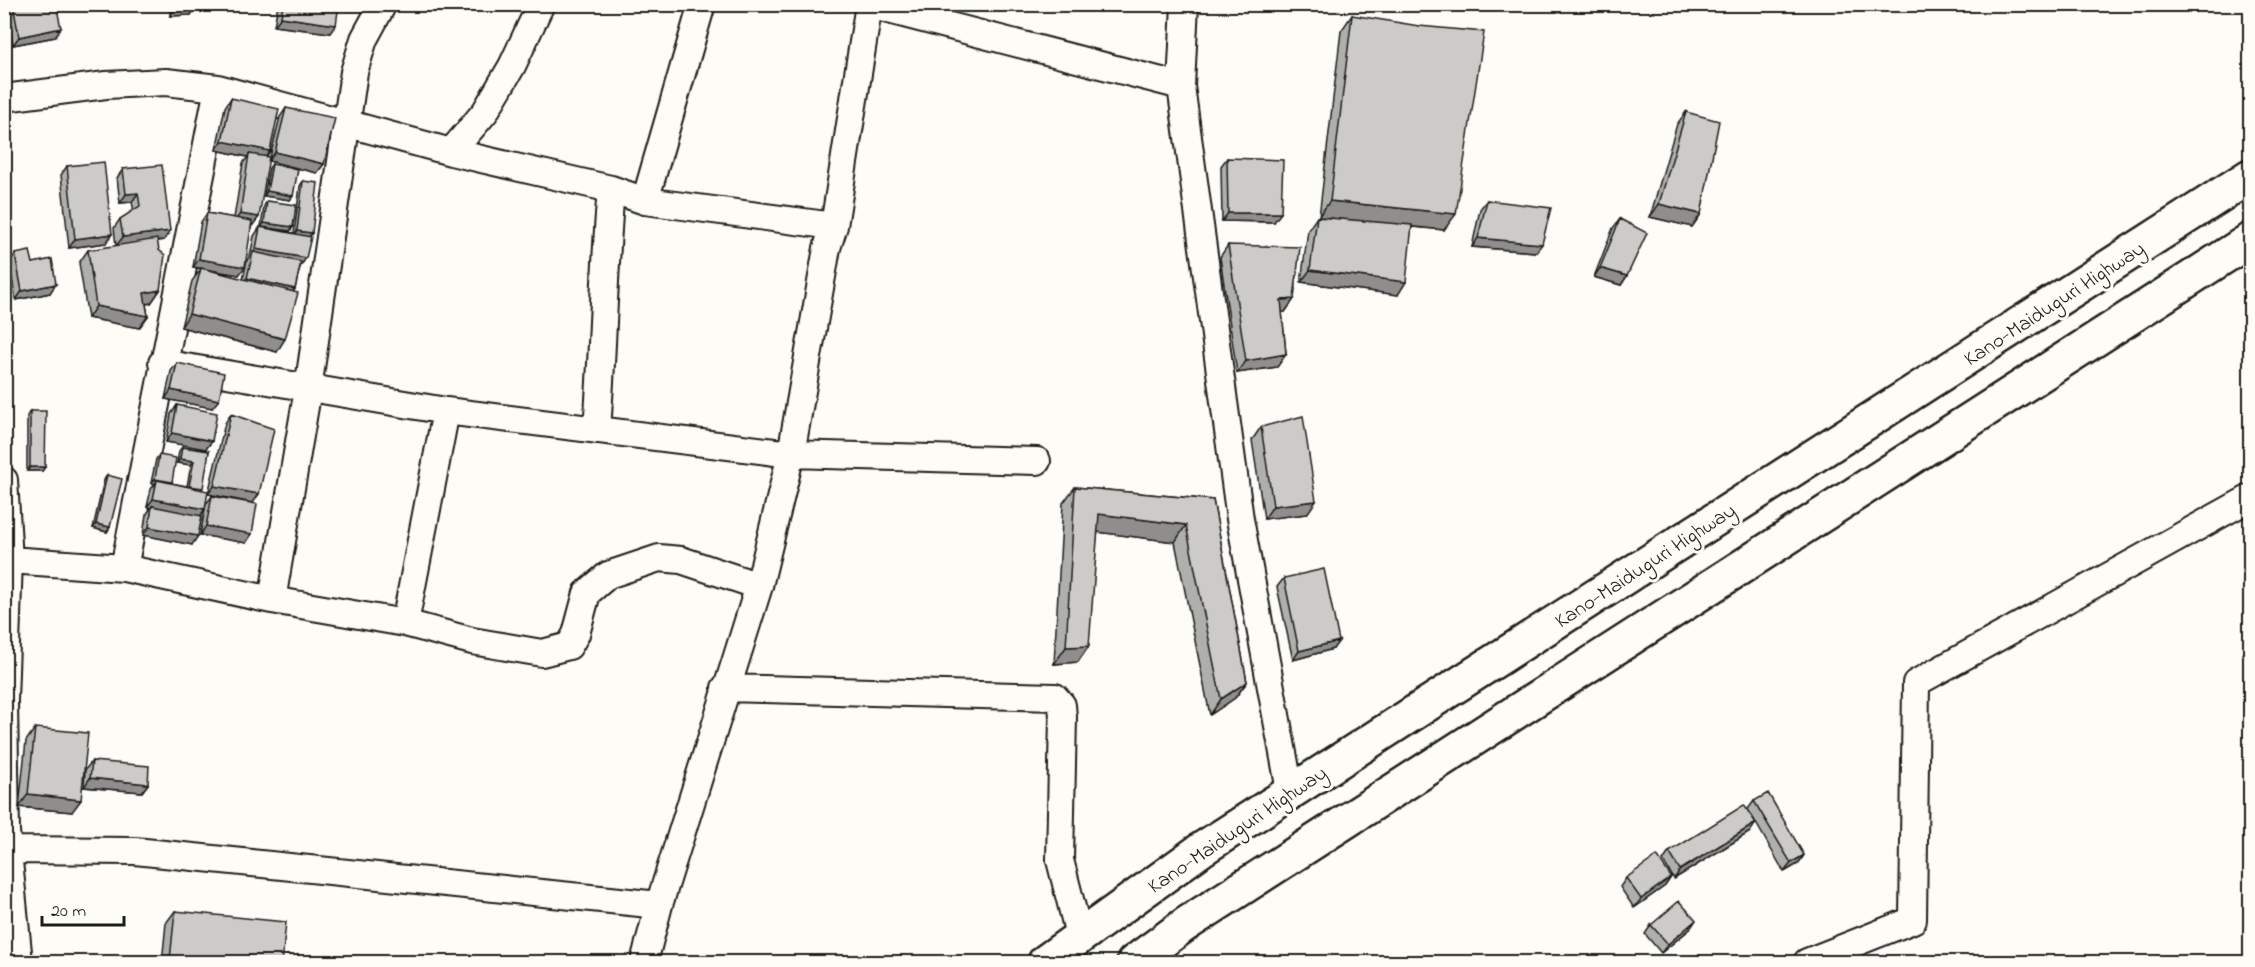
<svg xmlns="http://www.w3.org/2000/svg" width="2255" height="967" font-family="'Indie Flower',sans-serif">
	<style>
		.lines { fill: none; stroke-linecap: round; stroke-linejoin: round }
		.minor-casing { stroke: #1c1c1c; stroke-width: 30 }
		.trunk-casing { stroke: #1c1c1c; stroke-width: 38 }
		.minor { stroke: #fdfcf7; stroke-width: 26 }
		.trunk { stroke: #fdfcf7; stroke-width: 33 }
		.wall { fill: #afafac; stroke: #1c1c1c; stroke-width: 1.5 }
		.shaded-wall { fill: #8f8e8c; stroke: #1c1c1c; stroke-width: 1.5 }
		.building { fill: #cccbc8; stroke: #1c1c1c; stroke-width: 1.5 }
		.labels { text-anchor: middle; stroke-width: 6; stroke-linejoin: round; paint-order: stroke }
		.street-label { font-size: 21px; fill: #1c1c1c; stroke: #fdfcf7 }
	</style>
	<rect width="100%" height="100%" fill="#fdfcf7"/>
	<filter id="ink" filterUnits="userSpaceOnUse"><feTurbulence type="fractalNoise" baseFrequency=".0167" numOctaves="2"/><feDisplacementMap in="SourceGraphic" scale="12" xChannelSelector="R" yChannelSelector="G"/><feConvolveMatrix kernelMatrix="1 2 1 2 8 2 1 2 1" color-interpolation-filters="sRGB"/></filter>
	<g filter="url(#ink)">
		<g class="lines">
			<defs>
				<path id="minor" d="M1185 4 1181 86 1240 519 1290 791
					M869 5 1181 86
					M4 98 106 85 166 82 218 88 451 152 611 189 645 201 834 226
					M451 152 485 112 512 66 541 4
					M645 201 702 4
					M162 363 446 411 791 454 1037 461
					M597 430C603 349 604 269 611 189
					M4 480 9 560 4 700
					M9 560 124 568 272 600 405 623 472 641 542 653 569 646 576 634 587 593 608 575 659 558 681 560 759 586
					M124 568 218 88
					M272 600 308 389 354 72 364 39 383 4
					M405 623 446 411
					M725 688 1055 697 1062 705 1063 717 1060 860 1080 939
					M4 702 6 831 19 962
					M8 850 135 851 659 905
					M644 962 659 905 759 586 791 454 827 248 834 226 869 4
					M1807 962 1913 920 1916 683 2250 498"/>
				<path id="trunk" d="M1045 962 1202 849 2250 176
					M1134 962 1186 924 2250 240"/>
			</defs>
			<use href="#minor" class="minor-casing"/>
			<use href="#trunk" class="trunk-casing"/>
			<use href="#minor" class="minor"/>
			<use href="#trunk" class="trunk"/>
		</g>
		<path class="wall" d="M169 4H197L191 15 170 16Z
			M278 4H339L330 33 274 26Z
			M13 5 55 37 13 45 7 14Z
			M1352 15 1444 230 1412 227 1398 295 1301 282 1308 230 1317 217H1319L1341 31Z
			M231 98 270 151 266 157 253 225H252L239 275 212 271 243 279 247 260 250 256 254 236 260 227 294 233 300 186 303 181 312 233 310 236 300 267 295 289 293 292 277 352 181 327 192 281 201 269 193 267 201 222 207 213 234 218 243 163 248 157 216 150 225 107Z
			M286 108 324 164 317 173 269 161 280 117Z
			M1686 112 1701 214 1692 227 1650 217 1677 124Z
			M1227 158 1274 222 1222 221 1221 166Z
			M272 164 293 196 290 200 264 196 269 168Z
			M67 166 106 243 69 248 61 175Z
			M123 169 170 231 164 240 157 241 160 290 151 303 146 304 148 316 139 328 88 318 79 263 88 250 116 246 114 228 120 219 134 211 132 202 120 203 117 178Z
			M1487 200 1536 252 1472 247 1480 209Z
			M267 201 293 227 290 231 261 227 264 206Z
			M1620 219 1627 276 1621 285 1594 277 1613 228Z
			M1228 245 1294 299 1285 312H1282L1286 354 1277 367 1237 373 1220 257Z
			M15 254 33 263 50 293 16 300 9 263Z
			M177 363 212 408 165 399 171 371Z
			M177 405 212 441 206 449 166 442 171 414Z
			M30 411 45 467 42 471H27V416Z
			M231 414 253 503 246 543 200 535 205 509 201 515 192 545 143 535 146 515 151 508 147 507 151 489 155 484 151 483 156 459 159 455 171 483 187 486 191 465 177 463 179 451 182 447 209 451 202 489 206 504 212 496 244 502 208 494 225 423Z
			M1261 427 1307 514 1264 519 1252 440Z
			M107 475 110 527 107 532 93 528 104 480Z
			M1075 487 1213 500 1247 682 1235 698 1210 715 1175 542 1098 532 1078 662 1054 664 1063 503Z
			M1284 578 1333 649 1293 660 1277 587Z
			M35 728 72 812 19 807 26 741Z
			M92 761 148 784 142 792 84 787 85 770Z
			M1754 801 1804 855 1798 864 1784 872 1748 809Z
			M1750 832 1674 879 1663 861 1669 852Z
			M1671 877 1665 886 1634 908 1620 887 1626 878Z
			M175 911 282 963H162L166 923Z
			M1651 925 1690 929 1661 953 1645 934Z"/>
		<path class="shaded-wall" d="M197 6 191 15 170 16 176 7Z
			M281 17 336 25 330 33 274 26Z
			M61 28 55 37 13 45 19 37Z
			M222 141 270 151 264 160 249 154 248 157 216 150Z
			M275 152 324 164 317 173 269 161Z
			M267 191 293 196 290 200 264 196Z
			M138 193 132 202 120 203 126 194Z
			M1330 201 1456 214 1444 230 1318 217Z
			M1659 204 1701 214 1692 227 1650 217Z
			M1228 213H1281L1274 222 1222 221Z
			M240 214 259 217 253 225 234 222Z
			M264 223 293 227 290 231 261 227Z
			M170 231 164 240 116 246 123 237Z
			M297 231 312 233 309 237 294 236Z
			M112 234 106 243 69 248 75 239Z
			M1478 238 1542 244 1536 252 1472 247Z
			M256 249 306 258 300 267 253 253Z
			M199 259 245 267 239 275 193 267Z
			M1600 268 1627 276 1621 285 1594 277Z
			M1310 270 1406 282 1398 295 1301 282Z
			M247 278 295 289 289 297 241 287Z
			M56 284 50 293 16 300 22 291Z
			M160 290 151 303 135 306 144 293Z
			M1294 299 1285 312 1273 313 1281 300Z
			M96 306 148 316 139 328 88 318Z
			M189 314 285 339 277 352 181 327Z
			M1286 354 1277 367 1237 373 1246 361Z
			M171 390 219 400 212 408 165 399Z
			M172 433 212 441 206 449 166 442Z
			M180 459 194 461 191 465 177 463Z
			M30 467H45L42 471H27Z
			M155 479 172 482 168 486 157 480 155 484 151 483Z
			M214 486 259 494 253 503 208 494Z
			M153 499 205 509 199 518 152 506 151 508 147 507Z
			M1316 501 1307 514 1264 519 1273 506Z
			M1099 514 1186 525 1175 542 1088 531Z
			M96 524 110 527 107 532 93 528Z
			M206 526 252 534 246 543 200 535Z
			M149 527 198 536 192 545 143 535Z
			M1339 641 1333 649 1293 660 1299 651Z
			M1089 646 1078 662 1054 664 1066 647Z
			M1247 682 1235 698 1210 715 1221 699Z
			M90 778 148 784 142 792 84 787Z
			M28 794 81 800 72 812 19 807Z
			M1756 823 1750 832 1674 879 1680 870Z
			M1804 855 1798 864 1784 872 1791 863Z
			M1671 877 1665 886 1634 908 1641 899Z
			M1696 920 1690 929 1661 953 1668 944Z
			M170 960 196 963H168Z"/>
		<path class="building" d="M17 4H56L61 28 19 37 13 5Z
			M176 4H197V6L176 7Z
			M283 4H339L336 25 281 17Z
			M1352 15 1419 26 1484 32 1456 214 1330 201Z
			M231 98 279 109 270 151 222 141Z
			M286 108 335 118 324 164 275 152Z
			M1686 112 1719 121 1701 214 1659 204Z
			M249 154 269 157 259 217 240 214Z
			M1227 158 1283 160 1281 213H1228Z
			M104 162 112 234 75 239 67 166Z
			M272 164 298 169 293 196 267 191Z
			M162 165 170 231 123 237 120 219 140 206 138 193 126 194 123 169Z
			M303 181 318 183 312 233 297 231Z
			M1487 200 1551 208 1542 244 1478 238Z
			M267 201 296 205 293 227 264 223Z
			M207 213 252 221 245 267 199 259Z
			M1317 217 1412 225 1406 282 1310 270Z
			M1620 219 1647 233 1627 276 1600 268Z
			M260 227 311 237 306 258 256 249Z
			M157 239 159 250 165 255 160 290 144 293 148 316 96 306 88 250Z
			M1228 245 1300 247 1294 299 1281 300 1286 354 1246 361Z
			M30 251 33 263 52 259 56 284 22 291 15 254Z
			M253 252 301 262 295 289 247 278Z
			M201 268 298 293 285 339 189 314Z
			M177 363 224 373 219 400 171 390Z
			M177 405 217 413 212 441 172 433Z
			M30 411H46L45 467H30Z
			M231 414 274 429 259 494 214 486Z
			M1303 416 1316 501 1273 506 1261 427Z
			M182 447 209 451 203 488 189 486 194 461 180 459Z
			M159 455 176 458 172 482 155 479Z
			M107 475 122 479 110 527 96 524Z
			M157 480 208 491 205 509 153 499Z
			M1075 487 1213 500 1247 682 1221 699 1186 525 1099 514 1089 646 1066 647Z
			M212 496 257 504 252 534 206 526Z
			M152 506 202 516 198 536 149 527Z
			M1324 569 1339 641 1299 651 1284 578Z
			M35 728 88 733 81 800 28 794Z
			M92 761 149 766 148 784 90 778Z
			M1768 793 1804 855 1791 863 1754 801Z
			M1744 805 1756 823 1680 870 1669 852Z
			M1657 856 1671 877 1641 899 1626 878Z
			M1679 901 1696 920 1668 944 1651 925Z
			M175 911 286 922 282 963H196L170 960Z"/>
	</g>
	<g class="labels">
		<g class="street-label">
			<text transform="translate(2054 303) rotate(-33)" y="7">Kano-Maiduguri Highway</text>
			<text transform="translate(1645 565) rotate(-33)" y="7">Kano-Maiduguri Highway</text>
			<text transform="translate(1237 829) rotate(-34)" y="7">Kano-Maiduguri Highway</text>
		</g>
	</g>
	<rect width="2255" height="967" fill="none" stroke="#fdfcf7" stroke-width="24"/>
	<rect x="12" y="12" width="2231" height="943" fill="none" stroke="#1c1c1c" stroke-width="2" filter="url(#ink)"/>
	<path d="M42 916v9h82v-9" fill="none" stroke="#1c1c1c" stroke-width="3"/>
	<text x="51" y="916" font-size="18" fill="#1c1c1c" stroke="#fdfcf7" stroke-width="4.5" paint-order="stroke">20 m</text>
</svg>
